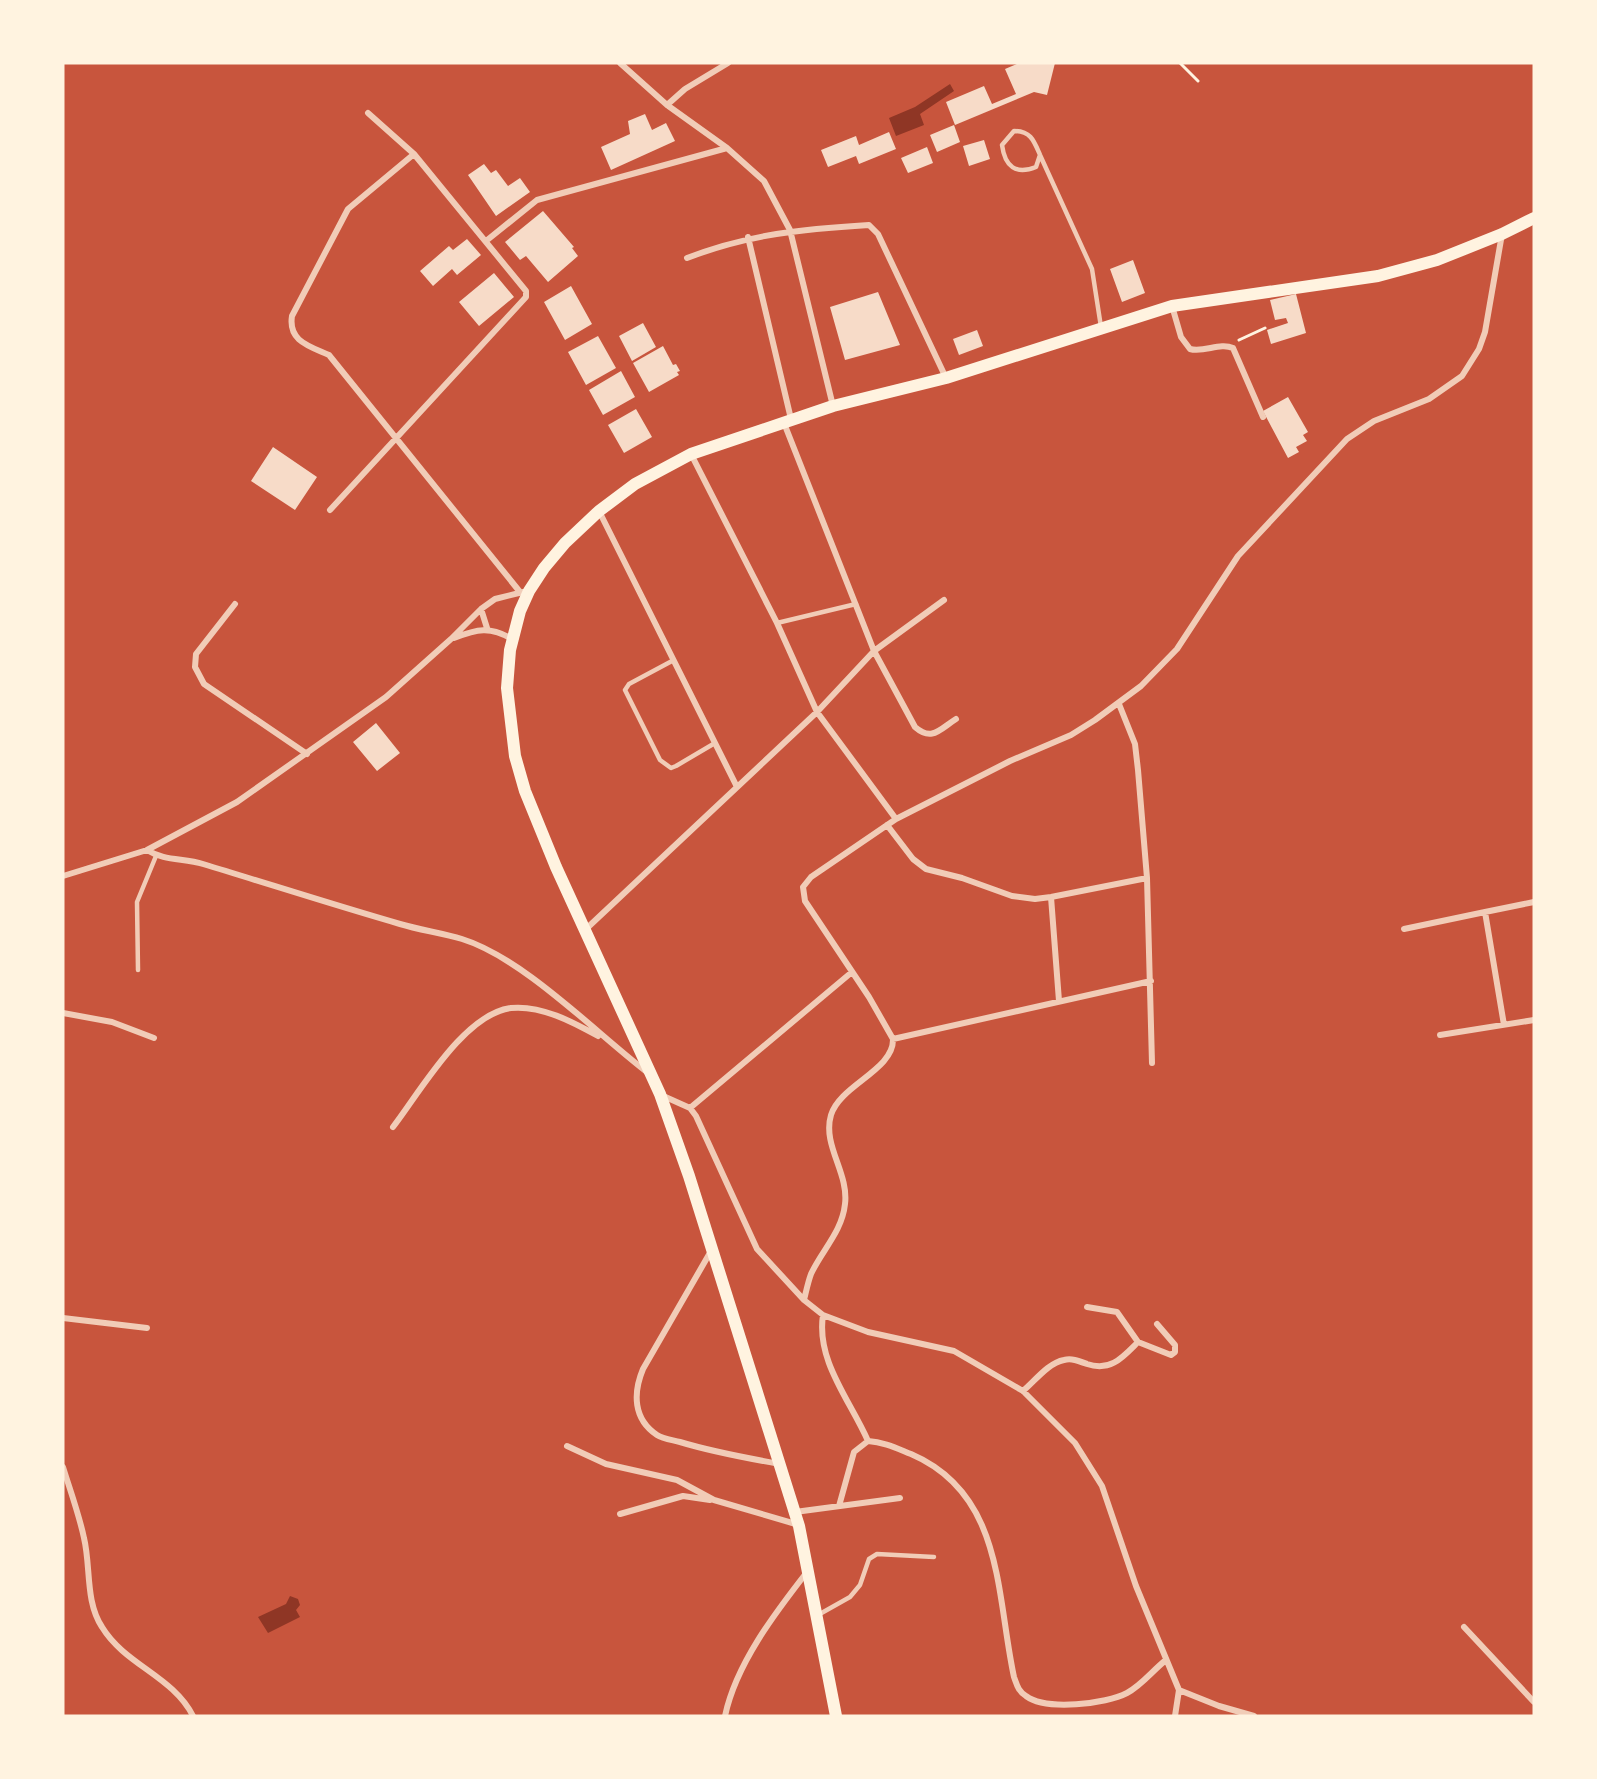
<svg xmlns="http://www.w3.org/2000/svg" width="1597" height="1779" font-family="'DejaVu Sans',sans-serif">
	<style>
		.water { fill: #8f3625 }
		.building { fill: #f7dbc8 }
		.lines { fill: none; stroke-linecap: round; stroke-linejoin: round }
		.path { stroke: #fff3e0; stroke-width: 3 }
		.service { stroke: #f1ccb7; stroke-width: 4.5 }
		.minor { stroke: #f1ccb7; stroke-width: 6 }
		.secondary { stroke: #fff3e0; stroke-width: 12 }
	</style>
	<rect width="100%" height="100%" fill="#c8553d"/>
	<path class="water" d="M950 84 954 91 920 114 924 125 896 136 889 118 915 107Z
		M290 1596 298 1599 300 1605 296 1610 300 1617 268 1633 258 1617 286 1604Z"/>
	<path class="building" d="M1019 63H1055L1047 95 1034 92 955 125 946 102 984 86 992 104 1016 94 1005 69Z
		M645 114 652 130 666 123 675 141 611 170 601 147 630 134 628 121Z
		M954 125 960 142 937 152 930 135Z
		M889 132 896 149 859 164 856 156 828 167 821 150 856 136 859 145Z
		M984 140 990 159 969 166 963 146Z
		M927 147 933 163 908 173 901 158Z
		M484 164 491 173 496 170 508 186 520 178 530 192 496 216 468 175Z
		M543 211 574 247 572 248 578 256 548 282 526 256 520 260 505 242Z
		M467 239 481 255 457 275 452 269 433 286 420 271 449 246 453 250Z
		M1133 260 1145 293 1122 302 1110 269Z
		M494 273 514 297 479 326 459 302Z
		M571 286 592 324 565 340 544 302Z
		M878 292 900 345 845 360 830 307Z
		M1296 294 1306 333 1271 344 1267 330 1288 323 1286 318 1275 320 1270 300Z
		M643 323 656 347 632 361 619 336Z
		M977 330 983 346 959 355 953 339Z
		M598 336 616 368 586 385 568 352Z
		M663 346 673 365 676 364 680 371 677 372 679 375 649 392 633 363Z
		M621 371 635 397 603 415 589 390Z
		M1288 397 1308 432 1303 435 1307 441 1296 447 1299 452 1288 458 1263 411Z
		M636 409 652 437 624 453 608 425Z
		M273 447 317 477 295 510 251 481Z
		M376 723 400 753 377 771 353 742Z"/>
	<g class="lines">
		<path class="path" d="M1180 63 1198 81
			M1239 340 1265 328"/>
		<path class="service" d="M1040 155 1036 167C1016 175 1005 167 1002 145L1014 131C1031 131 1034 141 1040 155L1092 269 1101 327
			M777 623 856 604
			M672 661 629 684 625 690 660 760 671 768 676 766 715 743
			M138 970 137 902 156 856
			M818 1615 850 1597 860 1585 869 1559 877 1554 934 1557"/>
		<path class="minor" d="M620 63 667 105 727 148 764 181 790 230 833 406
			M667 105 685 89 728 63
			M414 154 348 209 292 316C288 341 309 346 329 355L520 592
			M748 237 791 419
			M486 241 537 200 727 148
			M687 258C749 234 803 229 869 225L878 234 946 378
			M1172 306 1181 337 1190 349C1204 353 1220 342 1233 348L1263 417
			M784 423 874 651 915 727C932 742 940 729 956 719
			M691 454 777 623 817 712 896 819
			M330 510 526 297V291L414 154 368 113
			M599 511 737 787
			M235 604 196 654 195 667 204 684 307 754
			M481 609 487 628
			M454 638C477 629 490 626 512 639
			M1119 704 1135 744 1138 770 1147 878 1152 1063
			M887 825 913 859 926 869 962 878 1012 896 1035 899 1051 897 1147 878
			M147 850C164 861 184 858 203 864 269 884 334 905 400 924 420 930 442 933 462 939 523 958 595 1032 647 1072
			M63 876 147 850 237 802 386 697 451 639 481 609 495 599 523 592
			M1051 897 1059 1001
			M586 929 817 712 874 651 944 600
			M1404 929 1485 912
			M63 1013 112 1022 154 1038
			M1504 1025 1485 912 1534 902
			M1440 1035 1534 1020
			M893 1039 1151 981
			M661 1095 690 1108 696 1116 757 1249 804 1300 823 1315 868 1332 954 1351 1023 1391 1075 1443 1102 1486 1136 1586 1179 1690 1175 1716
			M690 1108 852 972
			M393 1127C420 1092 464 1014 511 1008 541 1005 573 1022 598 1036
			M711 1251 643 1369C633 1393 633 1419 657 1435 663 1439 673 1440 680 1442 713 1452 746 1458 780 1464
			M804 1300C806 1292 808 1282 811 1274 822 1250 842 1232 845 1204 849 1173 822 1145 831 1115 840 1085 894 1070 893 1039L869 997 805 901 803 887 811 877 896 819 1010 761 1071 735 1095 720 1141 686 1177 649 1238 556 1347 439 1374 421 1429 399 1462 376 1479 349 1485 332 1502 234
			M1087 1307 1117 1312 1138 1342
			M823 1315C816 1361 850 1400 868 1441
			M63 1318 147 1328
			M1023 1391C1035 1381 1048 1363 1064 1360 1072 1358 1079 1361 1087 1364 1111 1372 1123 1357 1138 1342L1171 1355 1175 1352V1345L1157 1324
			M567 1446 606 1464 677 1480 714 1500 799 1525
			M63 1467C70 1490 79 1514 84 1538 91 1567 85 1601 102 1627 125 1665 173 1676 193 1716
			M839 1506 854 1452 868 1441C884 1442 896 1448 911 1454 1004 1494 996 1594 1014 1677 1017 1685 1018 1691 1026 1696 1046 1711 1106 1704 1127 1693 1142 1685 1153 1670 1166 1660
			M795 1512 900 1498
			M620 1514 683 1496 710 1500
			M1464 1627 1534 1702
			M1179 1690 1219 1706 1254 1716
			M725 1716C736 1664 775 1613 807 1572"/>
		<path class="secondary" d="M836 1716 799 1526 689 1176 660 1094 556 867 525 791 515 756 507 688 510 650 520 611 529 591 544 568 565 543 599 511 635 484 691 454 833 406 946 378 1172 306 1378 276 1437 260 1502 234 1534 218"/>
	</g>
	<rect width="1597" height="1779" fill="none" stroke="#fff3e0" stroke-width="129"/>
</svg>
